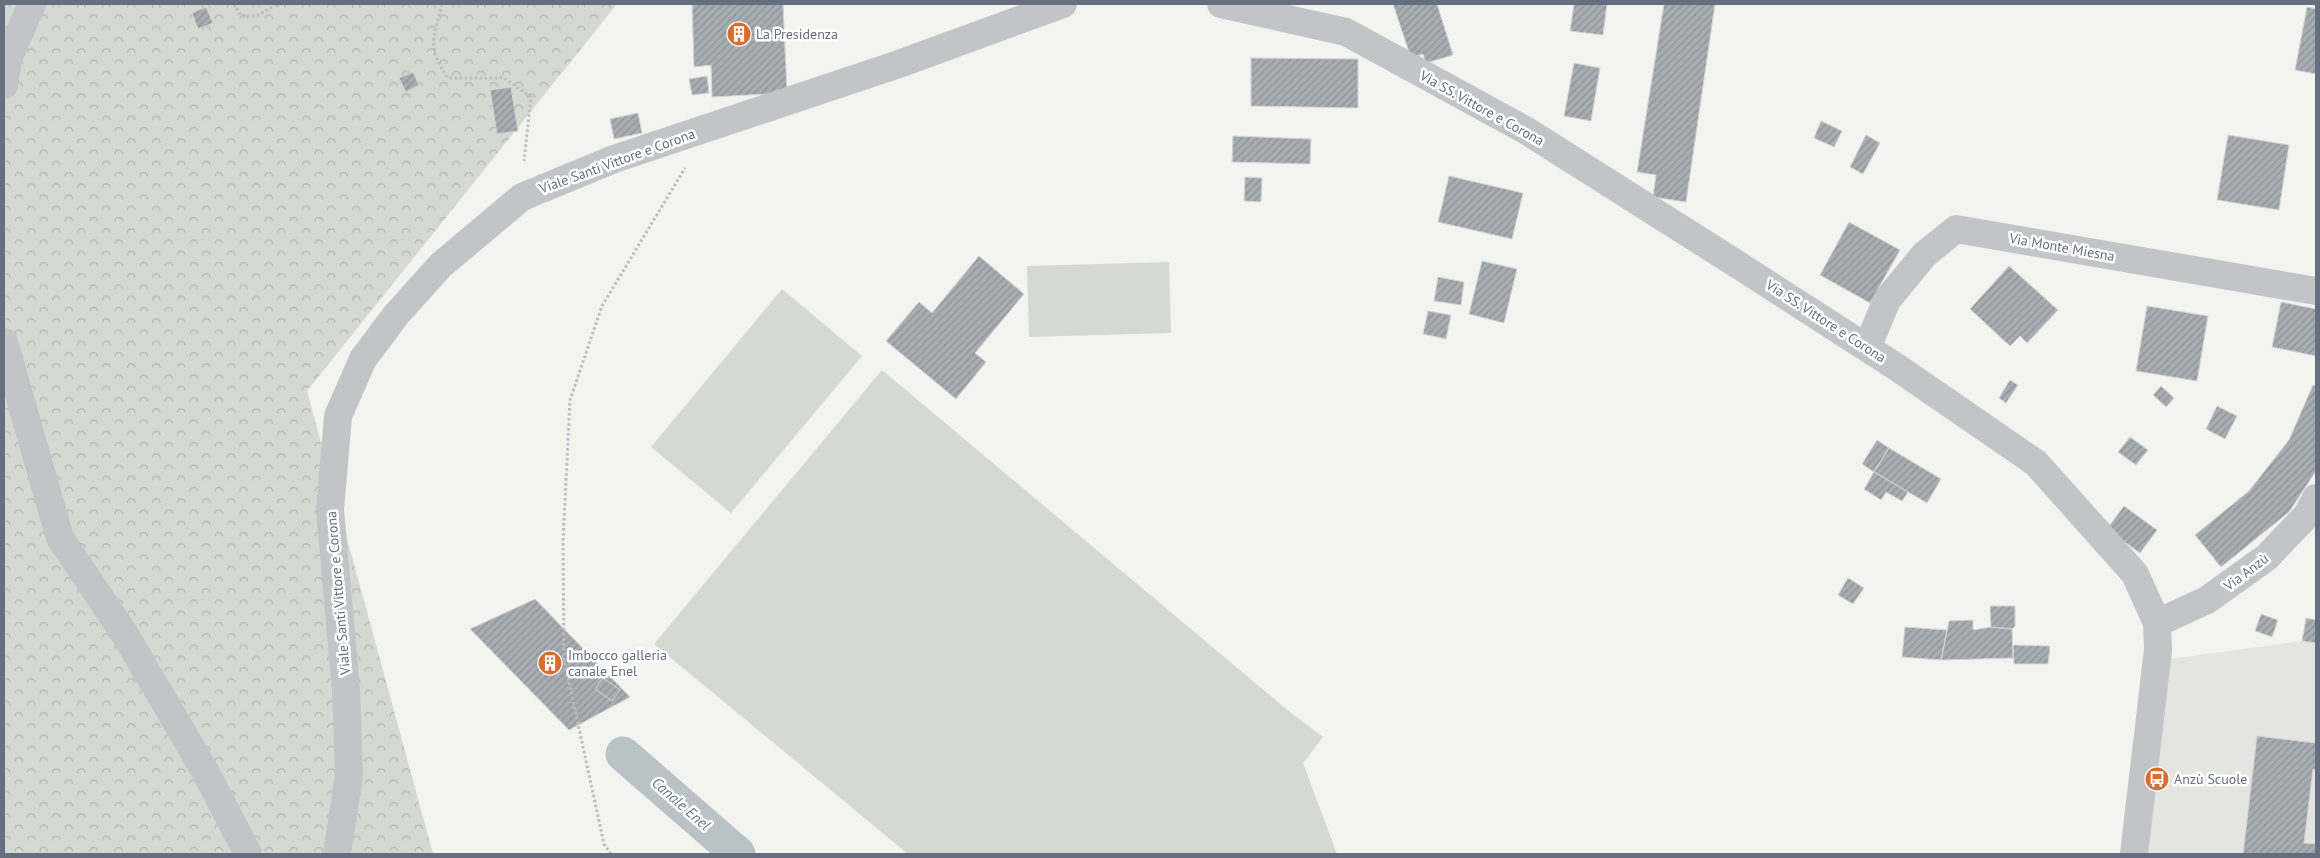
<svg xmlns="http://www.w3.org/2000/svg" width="2320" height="858" font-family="'PT Sans',sans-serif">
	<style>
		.built { fill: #e4e4e3 }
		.forest { fill: url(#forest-crowns) }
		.pitch { fill: #d4dad1 }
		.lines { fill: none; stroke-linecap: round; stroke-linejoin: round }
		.canal { stroke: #b9c2c7; stroke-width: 35 }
		.building { fill: url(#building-hatch); stroke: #d5d5d3 }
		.path { stroke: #bbbcbf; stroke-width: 3; stroke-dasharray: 2.5 2.5; stroke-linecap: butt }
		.minor { stroke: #c2c4c8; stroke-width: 28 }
		.labels { text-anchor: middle; stroke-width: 5; stroke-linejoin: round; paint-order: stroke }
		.poi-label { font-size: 14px; fill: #656f7f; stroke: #fff; text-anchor: start }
		.street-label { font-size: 14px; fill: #656f7f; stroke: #fff }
		.water-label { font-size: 15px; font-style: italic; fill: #657783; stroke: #fff }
	</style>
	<defs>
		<pattern id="forest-crowns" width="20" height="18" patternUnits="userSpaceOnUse" patternTransform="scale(1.25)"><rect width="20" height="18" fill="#d4dad1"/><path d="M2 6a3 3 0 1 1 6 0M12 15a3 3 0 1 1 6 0" fill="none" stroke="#b0b5af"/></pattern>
		<pattern id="building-hatch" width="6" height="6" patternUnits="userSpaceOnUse" patternTransform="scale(1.25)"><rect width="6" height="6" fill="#a8adb4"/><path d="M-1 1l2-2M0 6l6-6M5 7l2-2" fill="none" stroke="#8c9198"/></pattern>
	</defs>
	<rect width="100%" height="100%" fill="#f3f4f0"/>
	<path class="built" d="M2302 641 2316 643V854H2145L2162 660Z"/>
	<path class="forest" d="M4 4H617L307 391 433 854H4Z"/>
	<path class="pitch" d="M1169 262 1171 333 1029 337 1027 266Z
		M782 289 862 356 731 513 651 447Z
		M882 370 1291 713 1323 737 1303 763 1337 854H908L654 644Z"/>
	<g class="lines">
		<path class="canal" d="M623 754 738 854"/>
	</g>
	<path class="building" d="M692 4H783L787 93 712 97 711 65 694 67Z
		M1393 4H1437L1453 55 1426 63 1423 54 1411 58Z
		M1574 4H1607L1603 35 1570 31Z
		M1664 4H1715L1686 202 1653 197 1656 175 1637 172Z
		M206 7 213 23 198 29 192 13Z
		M2307 7 2316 9V74L2295 70Z
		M1251 58 1358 59V108L1251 106Z
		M1574 63 1600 68 1591 121 1564 116Z
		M413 72 419 85 406 92 399 78Z
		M707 76 709 93 692 95 689 79Z
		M511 87 518 131 497 134 490 90Z
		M638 113 642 133 614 139 610 119Z
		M1821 121 1842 131 1834 147 1814 138Z
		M1866 135 1880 143 1863 174 1850 167Z
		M2228 135 2289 145 2279 210 2217 200Z
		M1233 136 1311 139 1310 164 1232 162Z
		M1449 176 1523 193 1512 239 1438 222Z
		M1245 177 1262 178 1261 202 1244 201Z
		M1849 222 1900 250 1870 303 1820 275Z
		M979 256 1024 294 975 353 986 362 956 399 886 341 919 302 932 313Z
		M1482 261 1517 269 1504 323 1469 314Z
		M2009 266 2058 310 2027 343 2020 336 2010 346 1970 309Z
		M1438 277 1464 282 1461 305 1434 301Z
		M2281 302 2316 309V356L2272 347Z
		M2147 306 2208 316 2197 381 2136 371Z
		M1428 311 1451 315 1446 339 1423 334Z
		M2010 380 2018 385 2006 403 1999 398Z
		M2313 385 2316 386V471L2289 512 2221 567 2195 535 2249 491 2289 440Z
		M2161 386 2174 398 2166 407 2153 395Z
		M2217 406 2237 416 2225 439 2206 429Z
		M2130 437 2148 450 2136 465 2118 452Z
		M1877 440 1889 448 1874 472 1862 464Z
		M1889 448 1941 479 1927 503 1874 472Z
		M1874 472 1908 492 1902 501 1886 492 1881 500 1864 489Z
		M2124 506 2157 530 2140 553 2107 529Z
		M1848 578 1864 588 1853 604 1838 595Z
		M535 599 630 697 569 730 470 629Z
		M1990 606H2015V626L2012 629 1991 627Z
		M2261 614 2278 620 2272 637 2255 631Z
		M2306 618 2316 620V643L2302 641Z
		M1973 620V630L1991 627 2012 629 2013 658 1941 660 1949 621Z
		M1905 627 1947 630 1941 660 1902 657Z
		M2013 645 2050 646 2048 664H2014Z
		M603 678 620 690 612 701 595 689Z
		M2257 736 2316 743V770L2313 769 2304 843 2316 844V854H2243Z"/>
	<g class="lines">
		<path class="path" d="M234 4 241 16H257L277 4
			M442 4C434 38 426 47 448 78H504L531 97 524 161
			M611 854 604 844 564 659 563 542 570 400 602 306 685 168"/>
		<path class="minor" d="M1221 4 1346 32 1527 131 1743 268 1898 368 2036 463 2135 574 2157 623 2158 650 2134 854
			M4 85 8 59 32 4
			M4 342 60 538 124 633 205 771 248 854
			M1867 348 1887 300 1924 255 1956 229 2316 291
			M2157 623 2207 600 2267 557 2307 515 2316 498
			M337 854 349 775 346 689 330 510 338 416 363 359 396 315 441 265 522 197 614 159 899 64 1063 4"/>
	</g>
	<defs>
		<symbol id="building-disc" viewBox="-11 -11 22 22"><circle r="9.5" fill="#d56e2e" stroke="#fff"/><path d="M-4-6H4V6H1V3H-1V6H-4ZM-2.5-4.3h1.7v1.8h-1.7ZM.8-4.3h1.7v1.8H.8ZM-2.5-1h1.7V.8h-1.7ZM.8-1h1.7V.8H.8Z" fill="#fff"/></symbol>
		<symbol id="bus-disc" viewBox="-11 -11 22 22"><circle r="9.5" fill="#d56e2e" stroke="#fff"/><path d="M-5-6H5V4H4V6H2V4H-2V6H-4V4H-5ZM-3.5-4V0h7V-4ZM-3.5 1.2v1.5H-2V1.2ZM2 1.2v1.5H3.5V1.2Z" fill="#fff"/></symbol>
	</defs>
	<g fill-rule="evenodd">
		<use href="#building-disc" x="725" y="20" width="28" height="28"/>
		<use href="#building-disc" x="536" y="649" width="28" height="28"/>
		<use href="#bus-disc" x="2143" y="765" width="28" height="28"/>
	</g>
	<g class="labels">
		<g class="poi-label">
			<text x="756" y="39">La Presidenza</text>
			<text x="568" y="660">Imbocco galleria<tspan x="568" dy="16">canale Enel</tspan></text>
			<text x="2174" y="784">Anzù Scuole</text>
		</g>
		<g class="street-label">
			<text transform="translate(1482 108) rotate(29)" y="5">Via SS. Vittore e Corona</text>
			<text transform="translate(617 161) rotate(-20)" y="5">Viale Santi Vittore e Corona</text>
			<text transform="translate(2062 247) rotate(10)" y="5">Via Monte Miesna</text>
			<text transform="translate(1826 321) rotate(33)" y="5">Via SS. Vittore e Corona</text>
			<text transform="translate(2246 572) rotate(-37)" y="5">Via Anzù</text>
			<text transform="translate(338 593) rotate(-95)" y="5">Viale Santi Vittore e Corona</text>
		</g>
		<g class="water-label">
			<text transform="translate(681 804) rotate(41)" y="5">Canale Enel</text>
		</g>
	</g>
	<rect width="2320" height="858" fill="none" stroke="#656f7f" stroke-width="10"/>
</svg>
